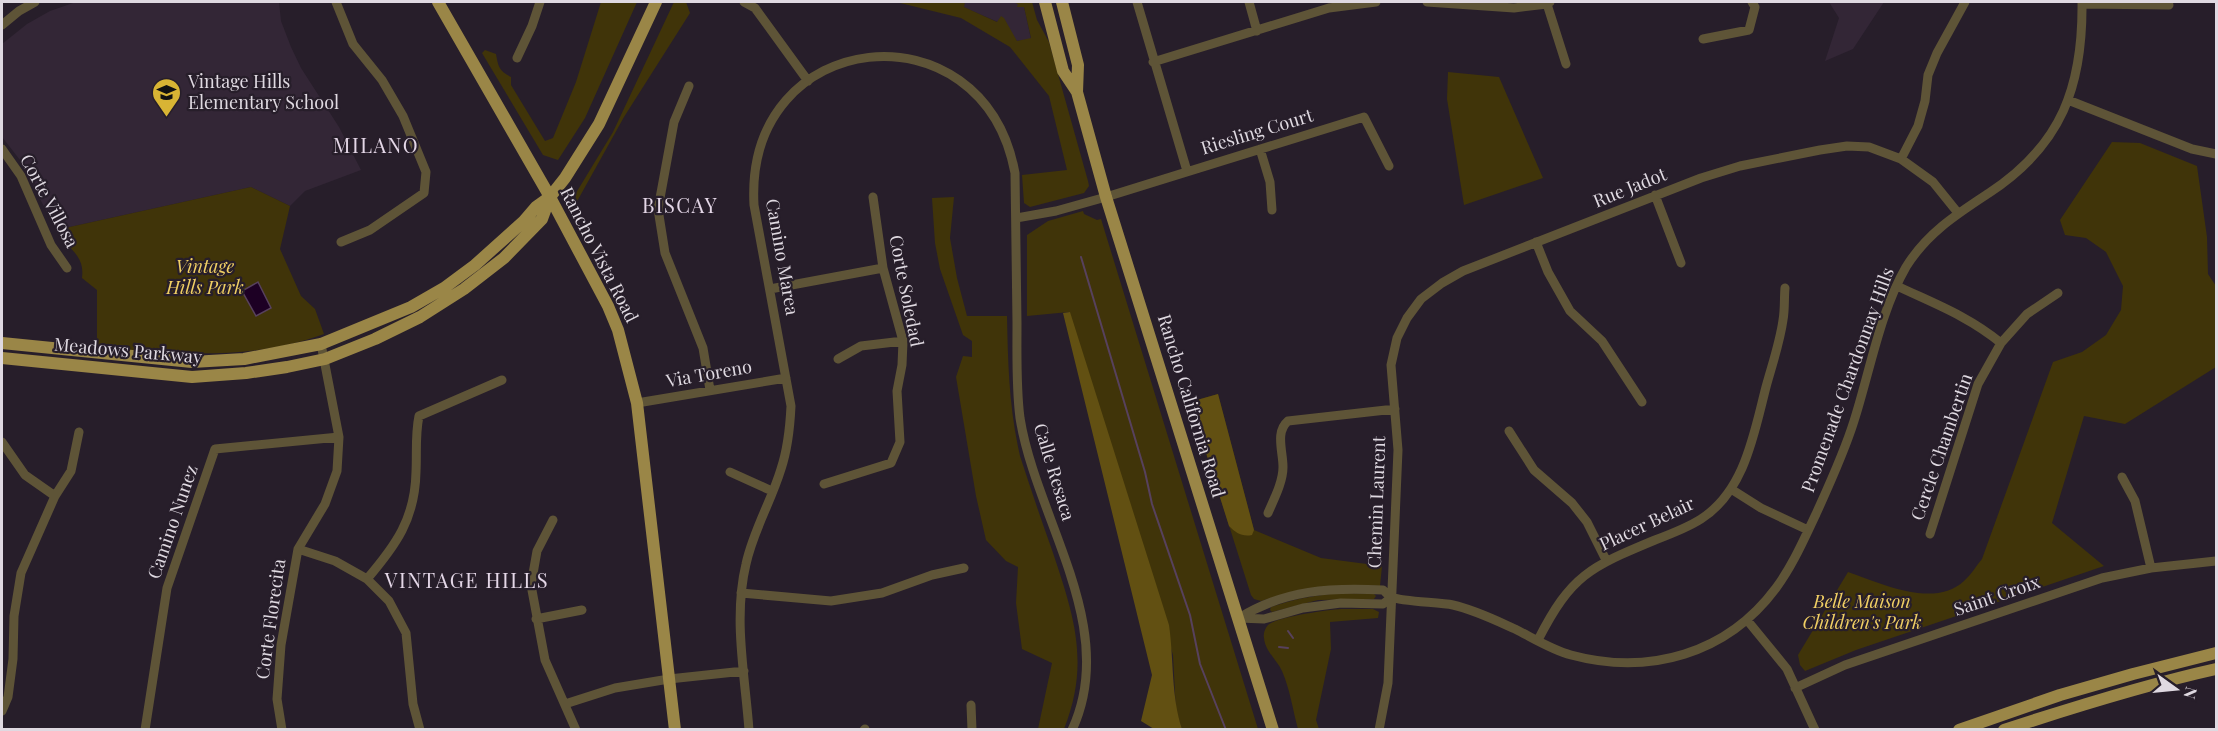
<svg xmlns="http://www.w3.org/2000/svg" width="2218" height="731" font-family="'Playfair Display',serif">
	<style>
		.built { fill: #332636 }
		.green { fill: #403409 }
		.forest { fill: #625012 }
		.water { fill: #1d0024; stroke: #57415d; stroke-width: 1.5 }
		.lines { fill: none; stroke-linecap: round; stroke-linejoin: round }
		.stream { stroke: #57415d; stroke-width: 2 }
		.minor { stroke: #5e5437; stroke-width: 9 }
		.major { stroke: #9a8647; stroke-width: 12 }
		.labels { text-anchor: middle; stroke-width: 4.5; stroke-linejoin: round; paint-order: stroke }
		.poi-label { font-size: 18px; fill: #dfd9e1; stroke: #271e2a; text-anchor: start }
		.street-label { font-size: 18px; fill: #dfd9e1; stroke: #271e2a }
		.park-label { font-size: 18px; font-style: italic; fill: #f0cf64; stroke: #271e2a }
		.neighbourhood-label { font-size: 20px; letter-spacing: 1.5px; fill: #e4d7e7; stroke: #271e2a }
	</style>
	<rect width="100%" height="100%" fill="#271e2a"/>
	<path class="built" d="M76 2H279L281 21 291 47 301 68 339 127 361 170 305 191 290 206 251 187 56 230 20 160 2 137V44L27 24 50 11Z
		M965 2H1023L1031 39 1017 41 998 22 963 7Z
		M1829 2H1884L1853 49 1825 61 1839 18Z"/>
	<path class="green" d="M601 2H637L585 118 558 160 543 155 482 53 485 50 496 54C498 66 499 71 511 77V85L545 141 553 138 576 82Z
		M674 2H686L690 13 624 117 575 205 576 193 613 132Z
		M896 2 961 3 965 2 964 7 997 22 1001 16 1004 18 1017 41 1031 38 1024 7H1017L1018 4 1013 2H1032L1037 20 1049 42 1088 181 1089 186 1084 193 1030 207 1024 203 1022 175 1067 170 1049 96 1010 47 961 18Z
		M1448 72 1499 77 1543 178 1464 205 1447 99Z
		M2112 142 2140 143 2197 166 2207 237 2208 274 2216 286V367L2125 424 2084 416 2052 523 2104 566 1856 650 1805 671 1800 665 1798 655 1848 572C1880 583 1934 609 1964 581 1971 575 1976 566 1982 559L2053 362 2082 352 2106 335 2121 310 2123 286 2106 252 2086 238 2065 235 2060 220Z
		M251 187 290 206 280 249 301 296 315 309 324 334C250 361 174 354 97 347V290L82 278C85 254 68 250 56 230Z
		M954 197 950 238 957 278 967 316H1007C1008 365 1009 407 1020 456 1030 486 1040 517 1051 547 1073 613 1091 661 1064 729H1038L1052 663 1022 649 1016 603 1018 567 1006 561 986 540 976 496 956 377 963 356 972 357V341L963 335 940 269 935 243 932 198Z
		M1083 211 1084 214 1097 220 1101 219 1258 729H1182L1176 712 1173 655 1069 312 1027 316V235L1048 221Z
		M1218 394 1254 530 1321 558 1382 566 1380 586C1336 584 1303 588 1261 601L1254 599 1251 595 1190 402Z
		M1341 593 1374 594 1376 596 1374 599 1318 600 1272 612 1270 610 1271 607C1294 599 1316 595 1341 593Z
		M1341 609H1373L1379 612 1378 618 1330 622 1331 649 1316 720 1319 729H1298C1293 711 1290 689 1282 671 1277 660 1265 651 1264 638 1263 634 1265 628 1268 625 1276 617 1327 610 1341 609Z"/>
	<path class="forest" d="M1070 312 1169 625C1174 660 1171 696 1182 729H1154L1141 721 1152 675 1063 313Z
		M1218 394 1254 530 1252 535C1242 537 1236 533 1229 526L1190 402Z"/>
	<path class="water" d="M258 282 271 308 256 316 242 291Z"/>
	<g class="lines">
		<path class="stream" d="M1081 257 1145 472 1152 504 1190 615 1200 664 1226 730
			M1288 631 1293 638
			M1279 647 1288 648"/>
		<path class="minor" d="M336 2 353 44 382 80 403 116 426 172 424 193 370 230 341 242
			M744 2 755 8 808 81
			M1137 2 1187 171
			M1249 2 1257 31
			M1427 2 1514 8 1547 4 1550 2
			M1547 4 1566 64
			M2082 4 2169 5
			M2 25 19 11 35 2
			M1703 39 1749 30 1755 7 1752 2
			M517 58 532 26 540 2
			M1153 62 1329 8 1376 2
			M689 86 674 122 658 209 665 253 703 348 710 390
			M2068 100 2192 149 2216 154
			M2 149 21 176 51 245 67 268
			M1260 149 1270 182 1272 210
			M1901 159 1918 126 1925 101 1928 75 1937 53 1965 2
			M1655 195 1681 263
			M1016 218 1056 211 1106 197 1364 117 1389 166
			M1536 242 1548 272 1570 311 1602 341 1642 402
			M1897 286C1935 304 1968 316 2001 343
			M770 289 883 268
			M838 359 861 346 903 341
			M637 403 786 378
			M1509 431 1534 470 1572 503 1587 522 1606 560
			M2 442 25 475 55 496
			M730 472 772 491
			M2122 477 2135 501 2151 568
			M824 484 891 463 900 442 897 391 902 365 903 341 883 268 873 197
			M1731 489 1761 508 1808 530
			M1268 513C1274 499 1283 482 1283 467 1283 451 1275 432 1288 421L1395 409
			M553 520 537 551 531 585 545 660 576 730
			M1930 534 1978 384 2001 343 2027 314 2058 293
			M298 549 335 561 367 579 389 601 406 633 413 704 420 730
			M367 579C396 545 415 519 416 472 417 452 415 435 419 416L502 380
			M741 593 831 601 882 593 932 575 964 568
			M1239 618C1284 590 1331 587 1383 590 1386 592 1388 596 1392 597 1402 602 1439 602 1453 605 1475 610 1495 620 1515 629 1533 638 1552 650 1571 655 1649 676 1727 654 1776 588 1793 565 1804 539 1816 514 1830 483 1844 453 1854 421 1870 371 1880 312 1906 267 1927 233 1957 214 1989 193 2062 145 2083 86 2082 2
			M1239 618 1264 619 1303 608 1341 603 1383 604 1392 597
			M536 619 582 610
			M1747 620 1787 669 1815 730
			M1538 640C1571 575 1590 567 1655 540 1671 534 1687 528 1701 519 1745 491 1754 433 1766 387 1772 365 1780 342 1783 320 1785 309 1784 298 1785 288
			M1795 688 1845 665 2102 578 2151 568 2216 561
			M565 704 615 688 669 679 744 671
			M971 705 972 730
			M2 711 8 697 13 659 14 616 21 573 55 496 71 471 79 432
			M145 730 167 588 215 449 339 437
			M282 730 277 699 281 645 298 549 325 504 337 471 339 437 321 344
			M749 730C745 675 733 618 746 564 753 531 771 502 781 469 788 448 790 427 791 406L754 205C744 26 983 1 1015 173 1016 223 1016 273 1017 323 1017 355 1016 387 1020 418 1036 519 1120 627 1072 730
			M864 730 865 729
			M1379 730 1388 683 1398 450 1391 365 1397 338 1407 318 1421 299 1442 283 1463 271 1701 178 1740 166 1820 150 1847 146 1869 147 1901 159 1933 182 1958 213"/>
		<path class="major" d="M438 2 550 197 608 306 618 330 637 403 675 730
			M1045 2 1063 71 1077 92
			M1062 2 1078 65 1077 92 1106 197 1273 730
			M2 343 192 362 244 359 321 344 411 307 444 288 475 265 524 221 536 207 550 197 565 178 599 124 656 2
			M2 358 192 377 246 373 287 367 325 359 375 339 420 317 464 289 504 258 542 219 550 197
			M1959 730 2060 695 2133 674 2216 653
			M2004 730C2074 707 2144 685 2216 669"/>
	</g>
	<defs>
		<symbol id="school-pin" viewBox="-11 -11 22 30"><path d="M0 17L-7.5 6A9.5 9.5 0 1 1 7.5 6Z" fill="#d8b434" stroke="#271e2a"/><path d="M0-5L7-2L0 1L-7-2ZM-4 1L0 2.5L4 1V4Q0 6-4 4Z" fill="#111"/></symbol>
	</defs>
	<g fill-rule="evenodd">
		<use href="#school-pin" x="150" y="76" width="33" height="45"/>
	</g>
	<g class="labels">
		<g class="poi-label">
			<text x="188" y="88">Vintage Hills<tspan x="188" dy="21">Elementary School</tspan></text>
		</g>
		<g class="street-label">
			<text transform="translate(1257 132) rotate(-17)" y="6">Riesling Court</text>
			<text transform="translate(1630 188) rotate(-22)" y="6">Rue Jadot</text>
			<text transform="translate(49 201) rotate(62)" y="6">Corte Villosa</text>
			<text transform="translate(599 255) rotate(63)" y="6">Rancho Vista Road</text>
			<text transform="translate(782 257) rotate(80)" y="6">Camino Marea</text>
			<text transform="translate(906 291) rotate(79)" y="6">Corte Soledad</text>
			<text transform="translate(128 351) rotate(5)" y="6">Meadows Parkway</text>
			<text transform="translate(709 374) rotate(-10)" y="6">Via Toreno</text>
			<text transform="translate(1848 380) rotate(-70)" y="6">Promenade Chardonnay Hills</text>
			<text transform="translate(1191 406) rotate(73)" y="6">Rancho California Road</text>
			<text transform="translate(1942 447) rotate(-71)" y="6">Cercle Chambertin</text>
			<text transform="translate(1054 472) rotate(73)" y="6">Calle Resaca</text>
			<text transform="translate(1377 502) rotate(-88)" y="6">Chemin Laurent</text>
			<text transform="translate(173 522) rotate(-71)" y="6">Camino Nunez</text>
			<text transform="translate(1647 524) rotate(-25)" y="6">Placer Belair</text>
			<text transform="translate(1997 596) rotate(-19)" y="6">Saint Croix</text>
			<text transform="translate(271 619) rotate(-82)" y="6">Corte Florecita</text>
		</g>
		<g class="park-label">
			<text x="205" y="273">Vintage<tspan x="205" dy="21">Hills Park</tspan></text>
			<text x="1862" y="608">Belle Maison<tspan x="1862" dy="21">Children's Park</tspan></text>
		</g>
		<g class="neighbourhood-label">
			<text x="376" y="153">MILANO</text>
			<text x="680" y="213">BISCAY</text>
			<text x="467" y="588">VINTAGE HILLS</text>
		</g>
	</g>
	<rect width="2218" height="731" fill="none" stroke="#dfd9e1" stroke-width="6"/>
	<g transform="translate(2176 689) rotate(105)" stroke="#271e2a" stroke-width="4.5" paint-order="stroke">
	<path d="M0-4.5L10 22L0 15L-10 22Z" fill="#dfd9e1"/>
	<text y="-9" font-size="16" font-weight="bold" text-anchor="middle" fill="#dfd9e1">N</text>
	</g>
</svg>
